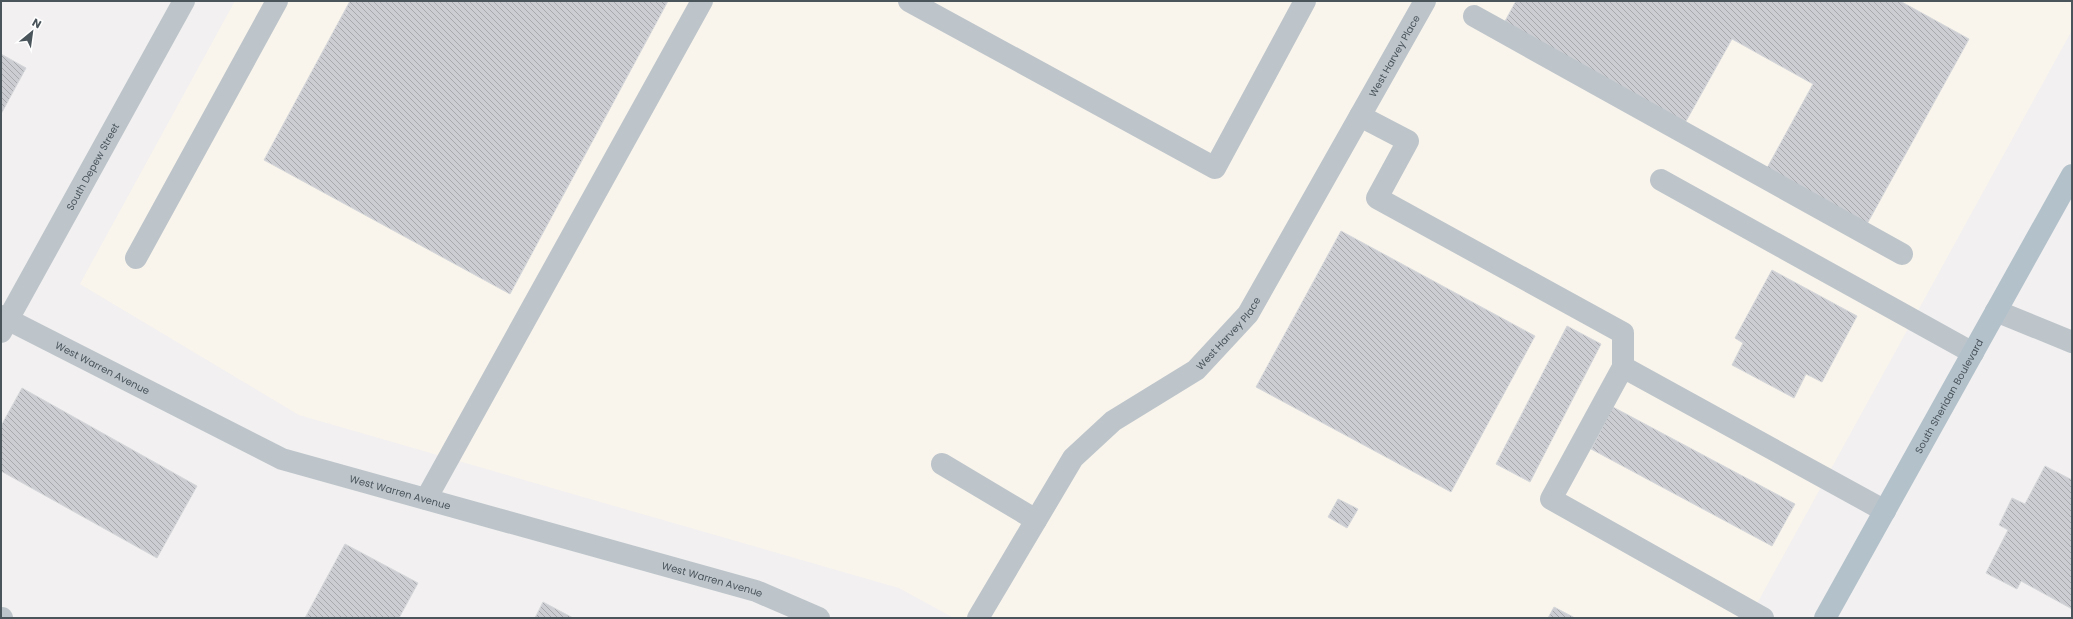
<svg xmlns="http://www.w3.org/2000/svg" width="2073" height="619" font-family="Poppins,sans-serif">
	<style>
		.commercial { fill: #faf5ec }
		.building { fill: url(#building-back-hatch); stroke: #d5d7da }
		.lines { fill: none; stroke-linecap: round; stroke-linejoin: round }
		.minor { stroke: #bdc5cb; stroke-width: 22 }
		.major { stroke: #b3c1cb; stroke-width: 22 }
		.labels { text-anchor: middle; stroke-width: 3; stroke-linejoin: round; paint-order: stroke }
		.street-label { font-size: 10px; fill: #4a545b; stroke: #fff }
	</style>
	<defs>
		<pattern id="building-back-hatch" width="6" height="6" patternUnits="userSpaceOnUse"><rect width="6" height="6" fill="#cbcdd2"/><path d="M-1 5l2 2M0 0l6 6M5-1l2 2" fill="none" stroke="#a7a9ad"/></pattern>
	</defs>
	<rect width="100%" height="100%" fill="#f2f0f0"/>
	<path class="commercial" d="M235 1H2072V30L1749 618H954L899 588 299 415 80 284Z"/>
	<path class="building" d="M350 1H668L510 294 264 160Z
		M1516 1H1900L1969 39 1867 224 1767 168 1813 84 1732 39 1685 123 1504 23Z
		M1 54 26 68 1 114Z
		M1341 231 1535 336 1451 492 1256 387Z
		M1772 270 1857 316 1822 382 1806 374 1794 398 1732 365 1743 343 1735 338Z
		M1567 326 1601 344 1530 482 1496 464Z
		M22 388 197 486 157 558 1 471V426Z
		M1613 407 1795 504 1772 546 1591 449Z
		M2045 466 2072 480V609L2021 581 2017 589 1986 573 2008 530 1999 525 2012 498 2025 504Z
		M1338 499 1358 509 1347 528 1328 517Z
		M345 544 418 583 399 618H305Z
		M543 602 573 618H535Z
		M1554 607 1575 618H1548Z"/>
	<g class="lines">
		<g class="minor">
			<path d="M909 1 1215 168 1305 1"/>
			<path d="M1474 16 1902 254"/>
			<path d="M1360 116 1408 141 1377 198 1623 333V367"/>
			<path d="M1661 180 1973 353"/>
			<path d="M136 258 277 1"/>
			<path d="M1996 311 2072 342"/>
			<path id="s1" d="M1 316 282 459 756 591 819 618"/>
			<path id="s2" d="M1 332 184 1"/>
			<path d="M942 464 1036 520"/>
			<path d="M426 499 702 1"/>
			<path d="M1 618H2"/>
			<path id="s3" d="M978 618 1073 458 1113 421 1196 370 1248 314 1425 1"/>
			<path d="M1763 618 1551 499 1623 367 1885 511"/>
		</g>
		<path class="major" id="s4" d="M1825 618 2072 175"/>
	</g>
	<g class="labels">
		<g class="street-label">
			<text dy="4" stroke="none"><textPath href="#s3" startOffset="711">West Harvey Place</textPath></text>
			<text dy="4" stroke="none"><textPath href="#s2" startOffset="189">South Depew Street</textPath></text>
			<text dy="4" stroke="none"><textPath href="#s3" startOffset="387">West Harvey Place</textPath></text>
			<text dy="4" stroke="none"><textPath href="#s1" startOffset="114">West Warren Avenue</textPath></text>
			<text dy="4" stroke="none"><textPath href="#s4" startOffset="254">South Sheridan Boulevard</textPath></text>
			<text dy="4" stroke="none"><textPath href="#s1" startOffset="438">West Warren Avenue</textPath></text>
			<text dy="4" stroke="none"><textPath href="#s1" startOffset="762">West Warren Avenue</textPath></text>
		</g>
	</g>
	<rect width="2073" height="619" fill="none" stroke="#4a545b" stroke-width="4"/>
	<g transform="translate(32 32) rotate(29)" stroke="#ffffff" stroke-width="3" paint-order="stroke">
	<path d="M0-3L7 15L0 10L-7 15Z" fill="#4a545b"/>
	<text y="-6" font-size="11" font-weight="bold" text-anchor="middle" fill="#4a545b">N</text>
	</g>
</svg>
